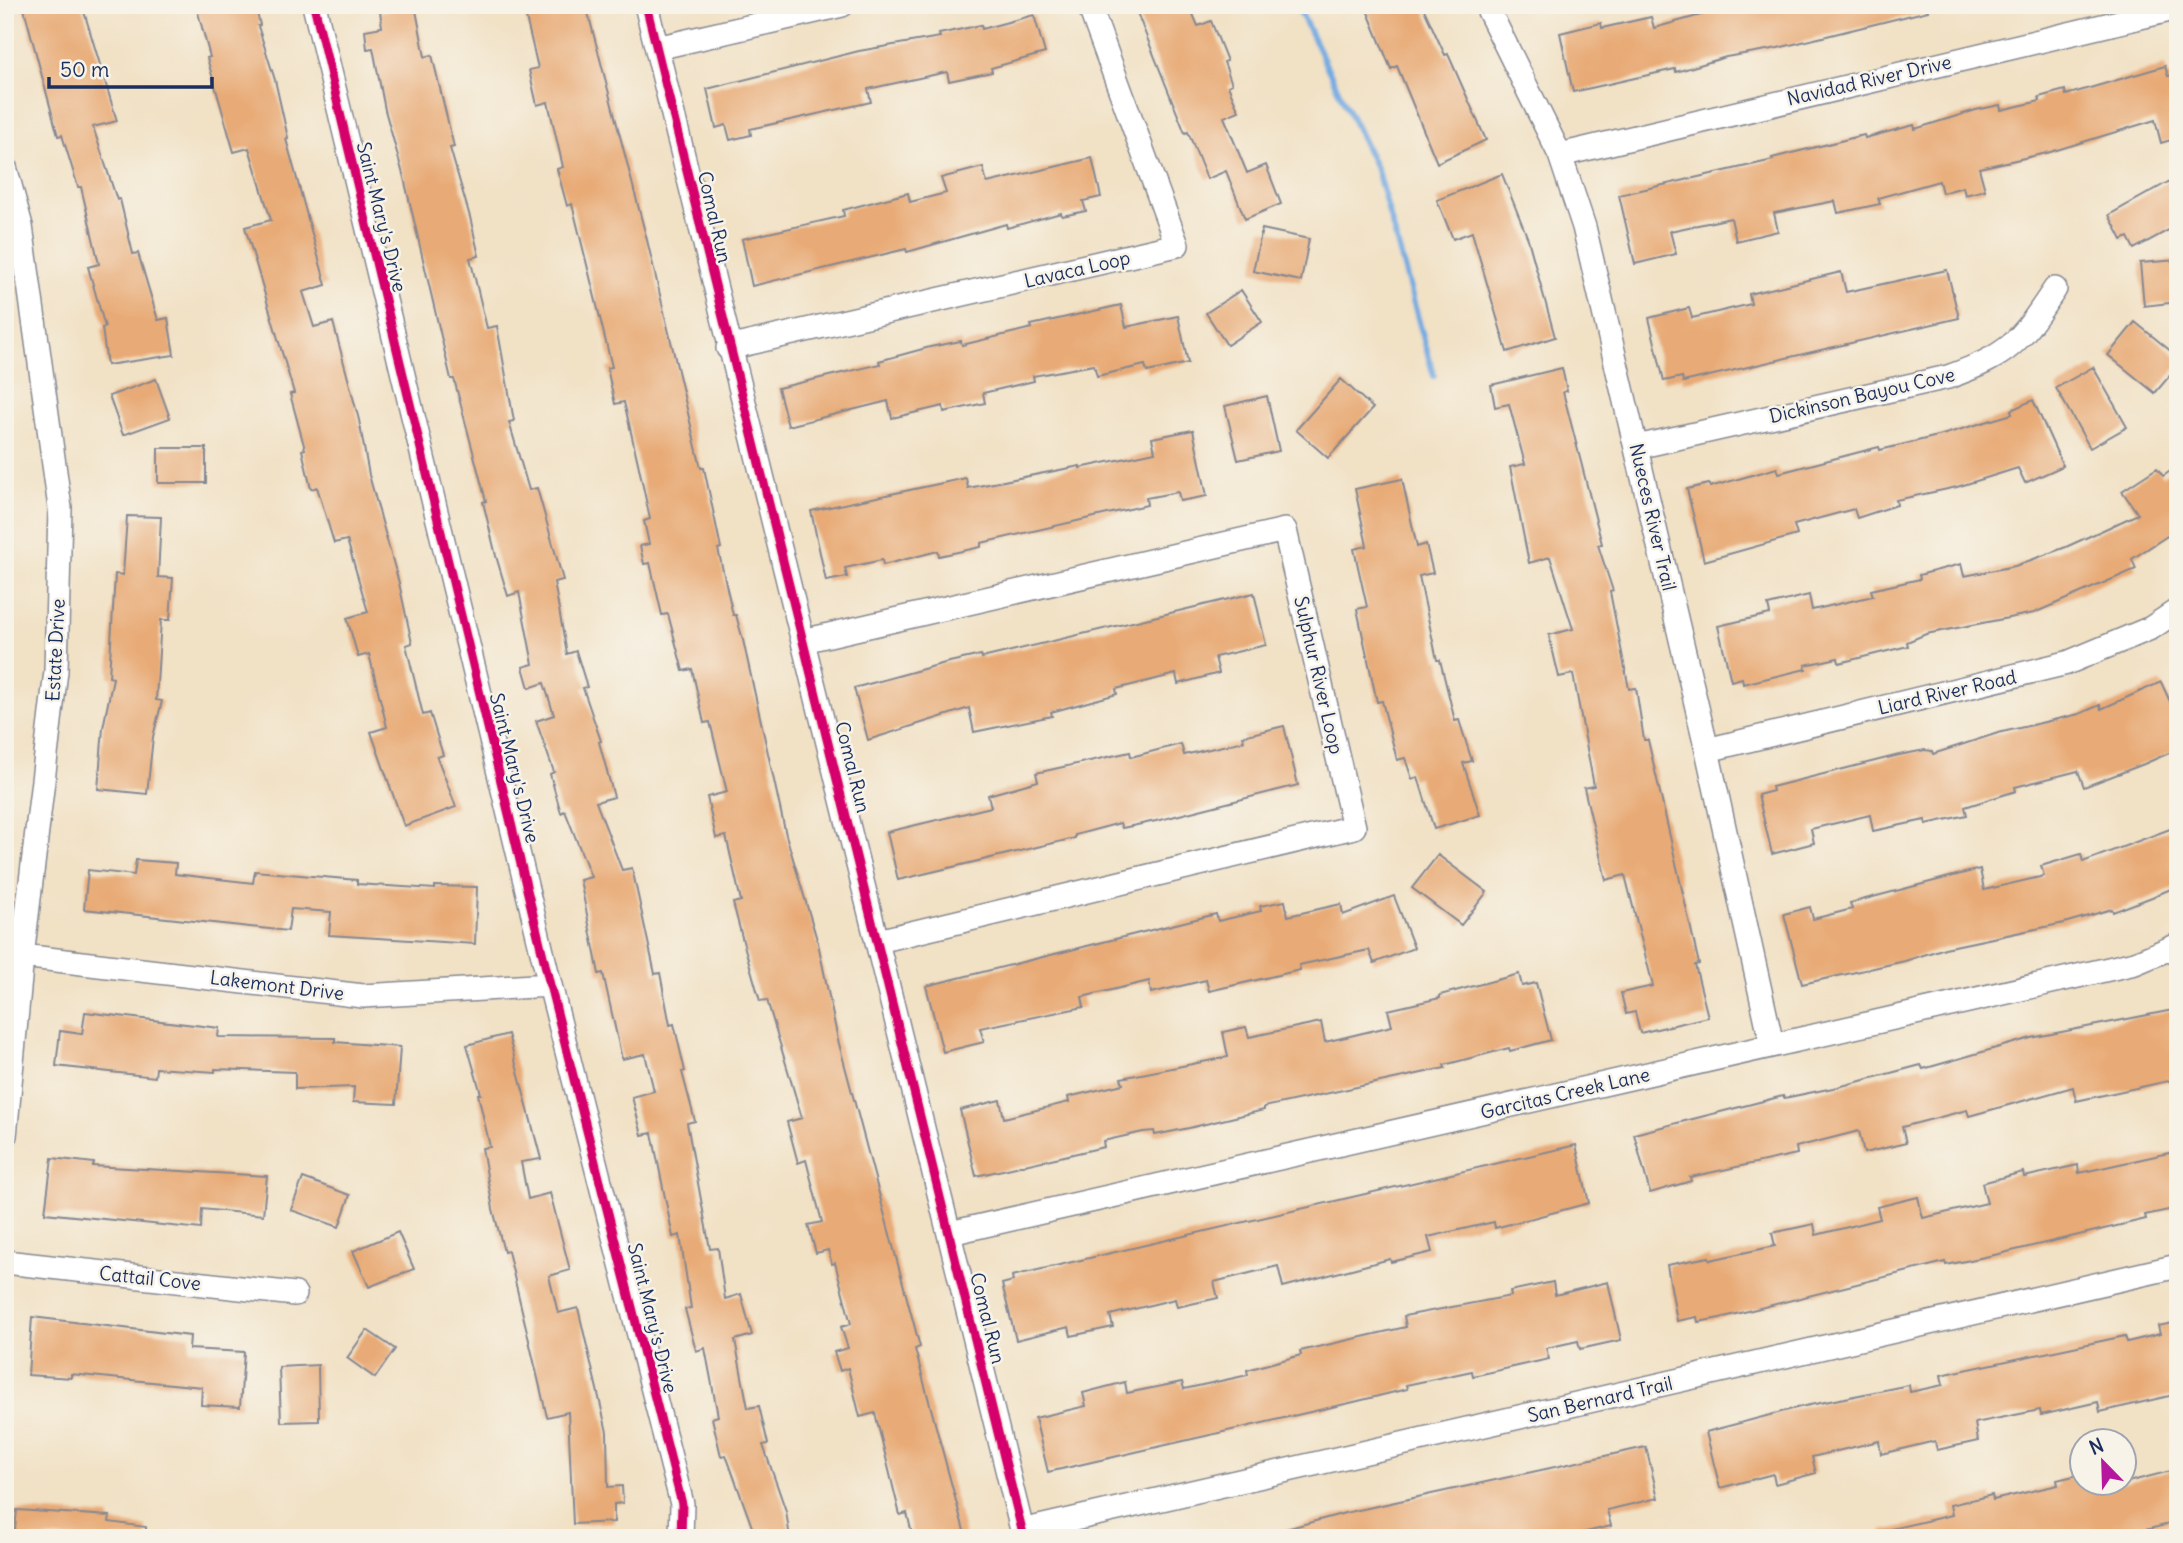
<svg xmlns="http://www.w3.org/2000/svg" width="2183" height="1543" font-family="Delius,sans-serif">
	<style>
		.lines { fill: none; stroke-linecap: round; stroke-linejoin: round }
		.stream { stroke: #72aae1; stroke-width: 6 }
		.building { fill: #e8aa76 }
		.street-casing { stroke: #868892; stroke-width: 26 }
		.street { stroke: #fff; stroke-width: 23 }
		.cycleway-casing { stroke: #f7f3e8; stroke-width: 13 }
		.cycleway { stroke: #d6006c; stroke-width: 9 }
		.labels { text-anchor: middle; stroke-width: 5; stroke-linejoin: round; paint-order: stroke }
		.street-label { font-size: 19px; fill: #1b2f5e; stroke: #f7f3e8 }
	</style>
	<rect width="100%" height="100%" fill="#f7f3e8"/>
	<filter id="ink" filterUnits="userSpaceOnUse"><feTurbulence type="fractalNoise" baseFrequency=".0143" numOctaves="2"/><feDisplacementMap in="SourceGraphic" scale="14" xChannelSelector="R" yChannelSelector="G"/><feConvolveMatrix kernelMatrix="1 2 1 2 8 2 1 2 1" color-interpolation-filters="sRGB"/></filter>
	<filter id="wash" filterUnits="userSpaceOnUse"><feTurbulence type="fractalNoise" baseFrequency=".00686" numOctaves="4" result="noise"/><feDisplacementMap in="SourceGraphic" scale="28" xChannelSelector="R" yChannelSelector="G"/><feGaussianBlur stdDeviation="1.57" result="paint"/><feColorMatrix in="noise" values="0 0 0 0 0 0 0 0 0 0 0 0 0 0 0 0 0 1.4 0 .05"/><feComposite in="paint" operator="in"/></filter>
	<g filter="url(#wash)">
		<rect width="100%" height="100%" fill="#f1e1c5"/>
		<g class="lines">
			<path class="stream" d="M1297 5 1377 170 1434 376"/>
		</g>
		<g id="blocks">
			<path class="building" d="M23 5H82L117 121 93 127 117 200 120 199 133 254 138 253 158 320 168 318 174 355 107 365 102 328 105 327 88 267 99 264 81 187H78L62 135 58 136Z
				M196 5H255L260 25 258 26 275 80 288 138 286 139 326 285 303 292 314 327 333 322 359 420 369 475 399 583 412 643 406 645 423 715 430 713 443 755 437 757 456 807 404 826 371 732 387 727 369 654 358 657 347 618 368 612 347 540 334 543 317 487 311 489 302 450 305 449 290 394 294 393 245 227 271 220 249 148 234 152 207 58 210 57Z
				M415 5 425 57 432 55 454 147 450 148 470 217 479 256 470 258 487 328 497 326 514 421 509 422 529 490 537 488 563 580 554 582 567 654 576 651 587 687 583 688 601 741 599 742 614 797 596 802 622 870 632 868 655 974 660 973 670 1025 674 1024 685 1071 682 1072 695 1121 687 1123 710 1249 718 1248 725 1299 741 1294 752 1335 735 1340 748 1408 759 1406 768 1444 763 1445 786 1511 790 1538H756L726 1455 721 1456 712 1418 718 1416 705 1348 696 1351 685 1309 691 1308 680 1235 673 1237 652 1133 642 1135 632 1097 654 1091 645 1054 622 1059 603 973 599 974 580 880 591 877 565 811 561 813 550 774 554 772 536 721 554 715 544 683 529 688 523 667 533 664 519 592 508 596 496 556 483 502 486 501 454 379H451L404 178 385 110 373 48 367 49 365 30 382 27 380 11Z
				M523 5H586L647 240 701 468H704L721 548 718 549 733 615H736L743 640 786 835 818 943 838 1040 920 1347 915 1349 966 1538H913L907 1513 900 1515 875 1413 860 1417 848 1368 840 1371 834 1352 848 1348 841 1327 851 1324 835 1263 832 1264 828 1250 816 1253 808 1225 822 1222 806 1160 798 1163 787 1122 802 1118 767 1000 760 1001 744 945 733 903 741 901 726 836 716 838 707 797 727 792 710 722 704 723 692 669 683 671 668 614 662 615 650 563 644 564 640 546 649 544 644 521 650 519 638 463 624 402 615 404 607 368 612 367 590 277 572 204 567 206 557 169 563 167 548 102 537 105 529 70 538 68Z
				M1134 5H1189L1198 26 1211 21 1227 61 1224 62 1232 84 1228 86 1239 111 1224 117 1247 173 1266 165 1281 204 1245 219 1226 171 1207 179 1188 132 1185 133Z
				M1365 5H1422L1445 55 1448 54 1486 140 1437 163 1397 66 1391 69Z
				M1737 5H1927L1928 11 1778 48 1726 57 1676 72 1675 69 1573 92 1560 33 1601 23 1602 28 1651 17 1654 28Z
				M1034 15 1045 53 991 68 992 72 949 81 947 72 868 89 871 102 750 129 751 135 730 140 726 125 716 128 707 89 859 51 940 37 939 34 981 25 982 29Z
				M2165 66 2168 76 2178 74V138L2161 143 2155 120 2047 153 1979 168 1985 190 1965 195 1963 187 1942 193 1939 181 1878 198 1880 204 1838 213 1835 201 1774 213 1778 231 1736 241 1731 218 1670 231 1676 254 1635 264 1619 195 1773 160 1772 158 1864 135 1865 138 1914 125 1915 129 1976 110 2000 105 2001 110 2040 101 2039 97 2065 90 2066 95Z
				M1092 158 1101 197 1083 201 1086 211 1062 216 1061 213 1007 228 1006 224 907 252 906 249 752 286 742 239 844 216 843 210 908 193 910 202 946 193 941 178 983 167 987 183Z
				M1502 174 1528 239 1555 337 1507 352 1472 232 1453 239 1437 200Z
				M2170 181 2178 195V225L2134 249 2128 237 2122 240 2109 215Z
				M1262 229 1309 239 1301 281 1253 271Z
				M2178 260V302L2144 306 2140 263Z
				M1947 270 1959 318 1683 382 1682 377 1664 381 1649 318 1689 308 1692 318 1751 304 1749 294 1841 272 1846 292Z
				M1241 290 1262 322 1227 345 1206 313Z
				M1121 305 1126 327 1178 316 1188 363 1147 372 1145 365 1097 376 1094 365 1033 376 1034 381 983 393 985 403 944 412 943 406 892 418 888 401 788 426 778 388 880 364 879 361 930 347 961 341 962 345 1032 328 1031 325Z
				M2135 322 2178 357V366L2155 393 2108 355Z
				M2093 367 2127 427 2090 448 2056 388Z
				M1562 368 1567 391 1563 392 1602 544 1598 545 1613 591 1610 592 1629 689 1636 688 1644 740H1648L1699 964 1695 965 1708 1017 1640 1033 1635 1012 1626 1014 1621 993 1653 986 1625 875 1606 880 1584 788 1594 786 1573 674 1559 677 1549 635 1573 629 1550 557 1529 563 1510 467 1525 464 1509 404 1495 407 1491 385Z
				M156 379 170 418 123 435 109 396Z
				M1341 379 1373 408 1328 458 1296 430Z
				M1267 396 1279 451 1238 460 1225 406Z
				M2033 400 2063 466 2025 483 2018 468 1957 487 1896 500 1897 505 1857 518 1854 509 1794 525 1797 535 1704 561 1687 489 1709 484 1710 487 1777 468 1779 473 1879 447 1880 450 1942 435 2012 414 2011 410Z
				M1193 430 1207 496 1180 501 1178 492 1146 498 1147 505 981 543V547L939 556 938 551 883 565 882 560 845 568 847 577 826 581 811 511 966 478 968 488 1080 466V468L1155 452 1152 438Z
				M158 448H206V483H158Z
				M2178 466V529L2132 559 2136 569 2034 613 1926 634 1907 642 1908 646 1839 663 1838 658 1805 665 1806 669 1743 684 1742 678 1731 681 1718 626 1770 614 1768 605 1809 595 1812 610 1873 596 1871 590 1920 579 1919 575 1961 564 1964 576 2015 566 2066 547 2138 514 2122 491 2157 468 2163 476Z
				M1402 479 1417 547 1426 544 1433 573 1419 576 1437 660H1440L1455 721 1459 720 1472 761 1463 763 1480 815 1434 829 1418 777 1412 779 1405 758 1397 760 1382 701 1377 702 1357 609 1367 607 1354 549 1367 546 1355 489Z
				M127 516 161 517 158 577 173 578 170 620H161L156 700 162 701 153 737 147 794 98 789 103 728 113 678 109 677 115 574 123 575Z
				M1254 593 1266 645 1215 657 1219 673 1178 684 1176 674 1116 689 1117 694 1051 712 1052 716 974 732 969 708 868 740 854 688 945 663 981 655 982 658Z
				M2161 682 2178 719V749L2144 764 2084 787 2078 771 2015 787 2016 791 1965 807 1967 815 1926 824 1925 820 1873 831 1870 815 1811 829 1814 843 1772 854 1758 795 1773 791 1772 787 1899 755 1925 750 1932 751 1933 754 1998 733 2079 714 2100 705 2101 709Z
				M1284 726 1298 785 1156 821 1122 828 1120 823 1075 835V838L898 880 887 832 991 807 988 795 1038 781 1036 773 1130 752 1131 757 1181 744 1184 755 1244 741 1243 736Z
				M2178 826V886L2152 897 2113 912 2112 909 2064 923 1945 948 1905 961 1802 984 1784 914 1810 907 1813 919 1852 909 1850 903 1980 869 1984 890 2044 876 2041 866 2081 854 2083 862Z
				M1438 855 1487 892 1461 925 1412 888Z
				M136 860 176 863 175 874 253 883 255 871 357 880V884L435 889V886L477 887 475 944 329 935 331 912 291 909 288 931 84 909 88 870 134 875Z
				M1394 896 1414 948 1374 963 1369 950 1299 965 1300 970 1209 991 1206 980 1151 993 1149 981 1082 997 1084 1007 980 1028 984 1042 943 1052 926 986 1216 914 1218 921 1261 911 1260 906 1285 901 1288 916 1341 904 1343 915Z
				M1519 974 1522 986 1536 983 1551 1040 1510 1051 1509 1048 1444 1065 1445 1068 1264 1107V1110L1189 1128 1155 1135 1154 1131 1143 1132 1103 1141 1104 1147 976 1176 960 1110 1000 1100 1004 1118 1069 1102 1068 1097 1123 1084 1121 1078 1228 1057 1223 1032 1246 1027 1249 1037 1321 1022 1325 1042 1392 1026 1388 1010 1440 998V995Z
				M2178 1009V1079L2076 1101 2073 1087 1969 1116 1967 1110 1902 1127 1906 1143 1864 1153 1859 1131 1796 1147 1797 1154 1690 1177 1691 1181 1650 1193 1634 1134 1783 1096 1784 1098 1838 1087 1921 1065 1923 1069 2031 1038Z
				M85 1012 219 1028 218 1037 335 1038V1042L400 1047 396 1104 353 1102 354 1087 295 1089V1072L215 1069V1072L156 1068 155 1077 56 1066 60 1031 82 1034Z
				M508 1034 541 1159 521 1162 528 1199 550 1193 570 1270 549 1276 558 1313 578 1308 607 1432 608 1487 622 1486 623 1503 614 1504V1522L573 1524 568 1412 547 1417 508 1251 504 1252 493 1209 482 1148 490 1147 478 1094H481L467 1045Z
				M1576 1145 1589 1203 1495 1228 1494 1222 1428 1237 1432 1252 1391 1262 1390 1259 1283 1287 1278 1266 1214 1282 1218 1298 1177 1307 1175 1299 1110 1315 1113 1327 1071 1336 1069 1327 1016 1340 1002 1284 1013 1281 1012 1276Z
				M2178 1151V1208L2145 1215 2146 1219 1999 1254 1946 1265 1945 1262 1720 1318 1698 1322 1697 1317 1677 1321 1667 1265 1709 1257 1710 1260 1775 1246 1772 1233 1814 1224 1816 1235 1880 1219 1877 1207 1918 1197 1923 1218 1987 1203 1982 1183 2023 1172 2024 1177 2078 1165 2079 1173Z
				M52 1158 94 1163 93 1166 267 1176 263 1215 202 1209 201 1229 45 1213Z
				M303 1178 350 1195 339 1227 291 1210Z
				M398 1232 414 1269 369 1287 353 1251Z
				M1553 1282 1555 1295 1608 1282 1621 1340 1580 1349 1578 1341 1546 1348 1549 1359 1473 1376 1472 1371 1406 1385 1407 1389 1354 1402 1048 1472 1035 1418 1086 1406 1083 1393 1125 1382 1127 1393 1182 1382 1184 1389 1248 1375 1247 1370 1301 1355 1300 1351 1406 1327 1404 1316 1511 1296 1510 1291Z
				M32 1317 190 1336 189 1349 244 1352 240 1407 201 1405 202 1387 71 1374V1378L28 1375Z
				M2178 1322V1394L2100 1412 2098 1402 2041 1415 2040 1410 1975 1423 1978 1441 1937 1450 1935 1441 1881 1454 1879 1441 1812 1457 1816 1473 1775 1484 1773 1474 1720 1488 1706 1432 1800 1407 1909 1385 1910 1392 1943 1385 1941 1375 2125 1336 2127 1342 2160 1334 2158 1326Z
				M367 1330 395 1349 375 1378 347 1358Z
				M318 1365 319 1421 281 1422 279 1367Z
				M1646 1447 1658 1498 1607 1510 1611 1526 1561 1538H1276L1275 1532 1345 1513Z
				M2178 1469V1522L2128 1534 2126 1528 2087 1538H1883L1882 1531 1952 1515 1950 1505 1992 1495 1993 1500 2058 1485 2057 1480 2082 1474V1483H2124Z
				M17 1510 110 1516 109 1522 146 1527V1538H14Z"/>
		</g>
	</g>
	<g filter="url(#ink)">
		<use href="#blocks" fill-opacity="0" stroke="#868892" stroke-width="2"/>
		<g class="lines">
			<defs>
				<path id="street" d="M314 5 550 985 682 1504 681 1538
					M646 5 1024 1538
					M1486 5 1560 155 1584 227 1707 750 1772 1045
					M657 48 842 5
					M1560 155 2178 8
					M5 167 21 226 60 508 56 671 22 957 5 1136
					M728 348 1177 245 1089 5
					M1637 447 1948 377C2011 354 2018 344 2055 289
					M803 641 1285 530 1354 827 878 941
					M1707 750 2067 663 2151 628 2178 610
					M5 954 363 996 550 985
					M950 1233 2135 963 2178 945
					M5 1262 295 1294
					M1022 1531 2178 1266"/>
			</defs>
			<use href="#street" class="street-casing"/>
			<use href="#street" class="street"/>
			<defs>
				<path id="cycleway" d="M314 5 550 985 682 1504 681 1538
					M646 5 1024 1538"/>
			</defs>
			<use href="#cycleway" class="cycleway-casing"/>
			<use href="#cycleway" class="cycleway"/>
		</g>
	</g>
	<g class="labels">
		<g class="street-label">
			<text transform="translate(1869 80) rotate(-13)" y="7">Navidad River Drive</text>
			<text transform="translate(382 217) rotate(76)" y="7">Saint Mary's Drive</text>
			<text transform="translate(715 217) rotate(77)" y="7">Comal Run</text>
			<text transform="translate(1077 269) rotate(-13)" y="7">Lavaca Loop</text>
			<text transform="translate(1862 395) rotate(-13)" y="7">Dickinson Bayou Cove</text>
			<text transform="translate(1653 517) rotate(77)" y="7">Nueces River Trail</text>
			<text transform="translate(55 650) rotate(-87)" y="7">Estate Drive</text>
			<text transform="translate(1319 675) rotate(77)" y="7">Sulphur River Loop</text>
			<text transform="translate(1947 692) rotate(-13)" y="7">Liard River Road</text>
			<text transform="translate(853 767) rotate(76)" y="7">Comal Run</text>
			<text transform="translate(515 768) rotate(76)" y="7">Saint Mary's Drive</text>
			<text transform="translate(277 985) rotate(7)" y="7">Lakemont Drive</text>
			<text transform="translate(1565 1093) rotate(-13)" y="7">Garcitas Creek Lane</text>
			<text transform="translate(150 1278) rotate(6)" y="7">Cattail Cove</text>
			<text transform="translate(653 1318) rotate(76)" y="7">Saint Mary's Drive</text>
			<text transform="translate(988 1318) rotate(76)" y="7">Comal Run</text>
			<text transform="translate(1600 1399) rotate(-13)" y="7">San Bernard Trail</text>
		</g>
	</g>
	<rect width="2183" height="1543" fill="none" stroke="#f7f3e8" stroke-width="28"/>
	<g transform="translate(2103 1462) rotate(337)"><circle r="33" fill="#f7f3e8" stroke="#9fa5b1" stroke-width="2"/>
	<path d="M0-5L12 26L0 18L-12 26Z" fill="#b5179e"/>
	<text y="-10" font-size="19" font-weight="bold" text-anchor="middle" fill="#1b2f5e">N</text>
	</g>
	<path d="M49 77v10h163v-10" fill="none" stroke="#1b2f5e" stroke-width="3.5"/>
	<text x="60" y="77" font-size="21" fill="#1b2f5e" stroke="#f7f3e8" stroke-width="5" paint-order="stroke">50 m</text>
</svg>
